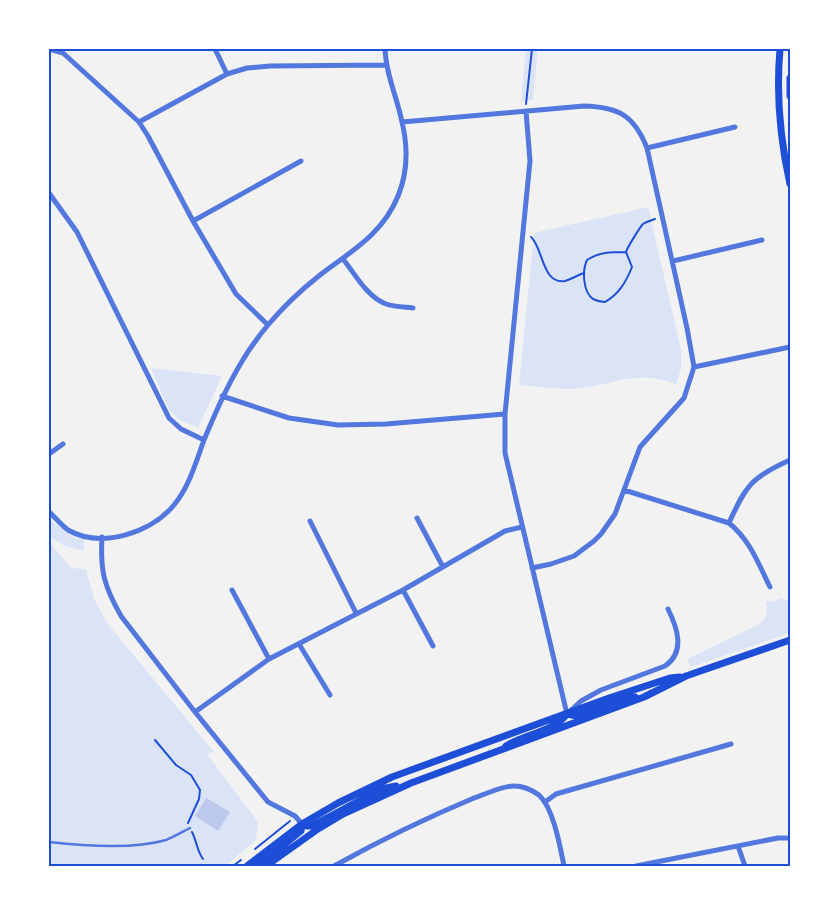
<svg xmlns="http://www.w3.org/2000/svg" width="839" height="915" font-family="Signika,sans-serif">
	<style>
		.green { fill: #dbe4f7 }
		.building { fill: #bdc9ec }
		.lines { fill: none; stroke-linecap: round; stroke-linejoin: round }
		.path { stroke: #1d4ed8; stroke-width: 2 }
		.service { stroke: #5277de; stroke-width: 2.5 }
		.minor { stroke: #5277de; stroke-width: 5 }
		.secondary { stroke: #1d4ed8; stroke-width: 7 }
		.neatline { fill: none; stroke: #1d4ed8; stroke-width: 2 }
	</style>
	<rect width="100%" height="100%" fill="#f2f2f2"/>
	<path class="green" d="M526 49H538L533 100 521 101Z
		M648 207 681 350V369L676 384C634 368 610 387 569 389 552 389 535 386 519 385L534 233Z
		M151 368 222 376 198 428 178 419 169 410Z
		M49 519 76 539H84V551L65 546 49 536Z
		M49 542 71 568 86 569 94 599 107 623 214 752 207 754 258 822 256 840 225 866H49Z
		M781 598 790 602V633L691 667 687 659 760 624C767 617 768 611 766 602L775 601Z"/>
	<path class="building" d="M206 798 230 812 218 831 195 816Z"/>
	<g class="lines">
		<path class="path" d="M526 104 532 49
			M531 237C543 247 542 285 565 281 572 279 578 275 584 273
			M626 252 632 267C626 282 619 294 605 302 601 302 597 301 593 299 583 292 582 271 587 260 599 252 611 252 626 252 627 248 640 227 643 224 646 222 652 220 655 219
			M155 740 176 765 191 775 200 790 199 799 188 823
			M192 832C197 842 197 851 203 859
			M255 849 290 821
			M233 866 241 860"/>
		<path class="service" d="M49 842C84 846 132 850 166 840 174 837 182 832 190 828
			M201 865 202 866"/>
		<path class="minor" d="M49 49 63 53 139 122 148 136 193 221 236 294 268 325
			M215 49 227 74
			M526 111 530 161 505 414V453L567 714 581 701 601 690 665 666C686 652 677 627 668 609
			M139 122 227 74 247 68 270 66 386 65
			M402 122 584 106C618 107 634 115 647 148L687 328 694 367 684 398 640 447 615 514 601 534 594 541 574 556 551 564 532 568
			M647 148 735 127
			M49 193 77 232 169 418 181 429 204 440
			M193 221 301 161
			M343 259C355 274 367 297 386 304 394 307 404 307 413 308
			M673 261 762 240
			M694 367 790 347
			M222 396 289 418 338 425 386 424 505 414
			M49 454 63 444
			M624 490 729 523C750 540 758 563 770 587
			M49 512C55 517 61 525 68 530 101 549 151 533 174 505 189 487 196 462 204 440 221 399 239 359 268 325 283 307 301 290 320 275 350 252 383 234 398 196 408 172 408 147 402 122 397 97 386 75 385 49
			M417 518 443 567
			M310 521 356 613
			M729 523C746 485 752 477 790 460
			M102 537C100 571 104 586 121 616L195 712 268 802 295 816 302 824
			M232 590 269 659
			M403 590 433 646
			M299 644 330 695
			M195 712 269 659 403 590 505 531 522 527
			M545 802 556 794 731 744
			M738 846 745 866
			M334 866C379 841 426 818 474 798 487 794 501 786 514 786 523 786 532 790 539 795 554 809 560 847 564 866
			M636 866 778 838H790"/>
		<path class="secondary" d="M780 49C776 94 780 139 790 184
			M790 78V96
			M506 746C525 734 553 732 567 714L577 716 625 699 635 697
			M302 824 307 826H312L381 789 396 786
			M247 866 302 824 338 803 392 777 609 698 670 678 680 677
			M258 866 297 834 301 831 302 825
			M266 866 318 829 343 814 411 783 644 697 686 676 790 640"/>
	</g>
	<rect width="839" height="915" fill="none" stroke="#ffffff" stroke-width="100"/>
	<rect x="50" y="50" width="739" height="815" class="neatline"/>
</svg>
